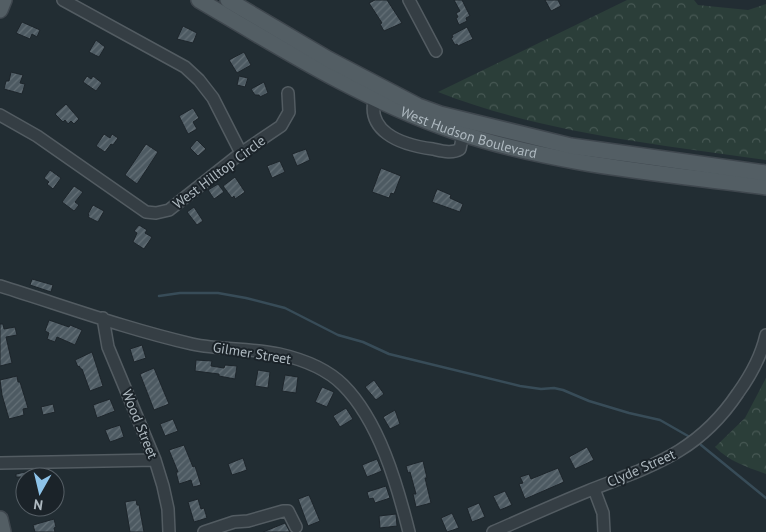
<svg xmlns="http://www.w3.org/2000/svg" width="766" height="532" font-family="'PT Sans',sans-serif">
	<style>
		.forest { fill: url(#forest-crowns) }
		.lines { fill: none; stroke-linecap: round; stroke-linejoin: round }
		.stream { stroke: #384c58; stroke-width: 2.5 }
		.building { fill: url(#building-hatch); stroke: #1d252b }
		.minor-casing { stroke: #535c62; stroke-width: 14 }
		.major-casing { stroke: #3f474e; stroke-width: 18 }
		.minor { stroke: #353e44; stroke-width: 11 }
		.major { stroke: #535e64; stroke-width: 15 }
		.labels { text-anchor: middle; stroke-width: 4; stroke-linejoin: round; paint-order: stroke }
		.street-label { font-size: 14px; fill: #afbac1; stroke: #1b2329 }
	</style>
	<defs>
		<pattern id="forest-crowns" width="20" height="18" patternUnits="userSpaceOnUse" patternTransform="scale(1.25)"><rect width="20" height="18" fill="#2b3e39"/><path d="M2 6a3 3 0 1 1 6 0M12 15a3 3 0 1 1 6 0" fill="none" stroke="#475854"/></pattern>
		<pattern id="building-hatch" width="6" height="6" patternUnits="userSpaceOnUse" patternTransform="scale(1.25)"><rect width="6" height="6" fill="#4d5a62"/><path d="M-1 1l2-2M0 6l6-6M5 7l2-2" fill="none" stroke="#647077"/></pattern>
	</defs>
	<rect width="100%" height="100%" fill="#222d33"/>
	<path class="forest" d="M627 0H694L698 5 748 10 766 4V160C655 144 543 133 438 92Z
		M766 378V474C747 467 730 462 715 447L745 418Z"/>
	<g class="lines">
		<path class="stream" d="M159 296 180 293H218L246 298 285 308 338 335 363 342 389 354 520 386 541 389 554 388 563 390 589 401 629 413 660 420 688 436
			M701 445 766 498"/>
	</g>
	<path class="building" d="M375 0H387L402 23 384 31 380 24 382 23 369 3Z
		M454 0H462L470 16 466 18 467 21 459 25 456 18 458 17 456 13 460 11Z
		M545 0H558L561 6 551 11Z
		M22 22 40 30 37 37 32 34 30 39 16 33Z
		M183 26 197 33 193 43 177 39Z
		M467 27 473 39 458 46 457 44 455 45 451 38 453 37 452 35Z
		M96 40 105 47 99 57 89 52Z
		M244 52 251 65 237 73 229 60Z
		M11 72 23 75 20 83 25 84 22 94 4 89 6 81H9Z
		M87 76 91 79 93 76 102 83 96 91 83 82Z
		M239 76 248 78 245 87 237 85Z
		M264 82 268 93 260 97 259 95H255L251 89Z
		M66 104 79 119 74 124 71 121 68 124 65 120 63 122 55 114Z
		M193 108 199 118 193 122 197 129 188 134 179 116Z
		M104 134 110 138 112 134 118 138 113 145 111 144 105 152 96 146Z
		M197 140 206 149 198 156 190 148Z
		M146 144 158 152 137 184 125 175Z
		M306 149 310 160 297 166 292 154Z
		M280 161 285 172 272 178 267 166Z
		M381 168 401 176 394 194 391 193 389 198 372 192Z
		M50 170 61 178 53 189 47 184 49 182 44 178Z
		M235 177 245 192 235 199 234 196 232 198 223 186Z
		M218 184 224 192 214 199 208 190Z
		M74 186 83 192 75 202 79 205 74 211 62 202Z
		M437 189 451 195 450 198 463 204 460 212 432 202Z
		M93 205 104 211 98 222 88 217 89 215 88 214Z
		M194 207 203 221 197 225 187 212Z
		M139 225 147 230 145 233 152 237 144 249 133 242 137 233 134 231Z
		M32 279 53 285 51 292 30 285Z
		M49 320 69 327 70 325 82 330 75 345 57 337 55 342 47 339 49 333 45 331Z
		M0 324H3L4 329 15 327 17 335 6 337 12 363 0 366Z
		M142 345 146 358 134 362 130 349Z
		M92 352 103 386 90 391 82 369H81L79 366 78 367 75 360Z
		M196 360 212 361 211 366 224 368 225 365 237 366 235 379 219 376V374L195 371Z
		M154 368 169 404 154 410 140 374Z
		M258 370 270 372 268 388 255 386Z
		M285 375 298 377 296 393 282 391Z
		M17 376 18 382H20L28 408 23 409 24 415 9 419 2 395 0 380Z
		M374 380 384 394 376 400 365 387Z
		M322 387 334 392 327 407 315 402Z
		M110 399 115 411 97 418 93 405Z
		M53 404 55 412 43 415 41 407Z
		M346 408 353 419 340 427 333 416Z
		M395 410 400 424 390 429 383 417Z
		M173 419 178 431 165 436 160 424Z
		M120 425 124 437 110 442 105 430Z
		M184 445 193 467 195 466 201 485 193 487 191 480 179 484 176 472H178L169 450Z
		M587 447 594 460 575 469 569 457Z
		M243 458 247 470 232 475 228 464Z
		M377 459 382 471 367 477 362 465Z
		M423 461 427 478H425L431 503 416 507 413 494H416L410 472 408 473 406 466Z
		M558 468 564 482 525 499 519 484 523 483 520 477 529 474 531 479Z
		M35 470H42L44 477H16V474Z
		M386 486 390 498 375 503 373 498 369 499 367 492Z
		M505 491 512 505 500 510 493 496Z
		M309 495 320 521 308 526 298 499Z
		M198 499 201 509 204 508 207 518 194 522 188 502Z
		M136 500 137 505H139L144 532H130L125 502Z
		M479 503 485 517 472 522 467 508Z
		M452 513 459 528 447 532 441 518Z
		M396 514 397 526 380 528 379 516Z
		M54 519 56 527 54 528 55 532H35L33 525Z
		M285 523 290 532H263Z"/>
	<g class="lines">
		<defs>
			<path id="minor" d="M63 0 185 67 199 80 213 98 241 153
				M409 0 436 51
				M377 91C361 131 401 145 433 149 442 151 452 154 460 149L463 134
				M0 115 37 136 146 212 156 213 169 210 241 153 281 126 289 112 288 93
				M0 286C64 306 127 329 192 344 220 350 251 348 279 354 301 359 327 369 343 385 379 421 397 484 409 532
				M103 318 108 347 155 460 163 486 168 509 169 532
				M0 463 155 460
				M594 489 603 513 604 532
				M204 532 234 522 248 521 283 511H288L296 527
				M493 532C525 518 556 504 588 491 651 466 698 453 738 393 751 375 761 357 766 335"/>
			<g id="major">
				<path id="s1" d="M199 0C282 49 363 100 454 131 554 165 662 173 766 187"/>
				<path d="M228 0 328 59 418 106 440 114 571 146 766 173"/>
				<path d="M0 10 4 0"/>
				<path d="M0 519 3 532"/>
			</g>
		</defs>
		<use href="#minor" class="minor-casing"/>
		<use href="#major" class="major-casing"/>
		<use href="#minor" class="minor"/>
		<use href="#major" class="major"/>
	</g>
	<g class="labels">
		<g class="street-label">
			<text dy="5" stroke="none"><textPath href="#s1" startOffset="302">West Hudson Boulevard</textPath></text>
			<text transform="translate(219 172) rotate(-37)" y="5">West Hilltop Circle</text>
			<text transform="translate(252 353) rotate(9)" y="5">Gilmer Street</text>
			<text transform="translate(140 424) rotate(68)" y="5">Wood Street</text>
			<text transform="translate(641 468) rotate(-24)" y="5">Clyde Street</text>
		</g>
	</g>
	<g transform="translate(40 492) rotate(188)"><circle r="24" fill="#1b2329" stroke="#565f66"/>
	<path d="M0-4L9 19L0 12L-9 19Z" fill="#8dc3e9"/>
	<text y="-8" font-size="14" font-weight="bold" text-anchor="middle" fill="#afbac1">N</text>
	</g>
</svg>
